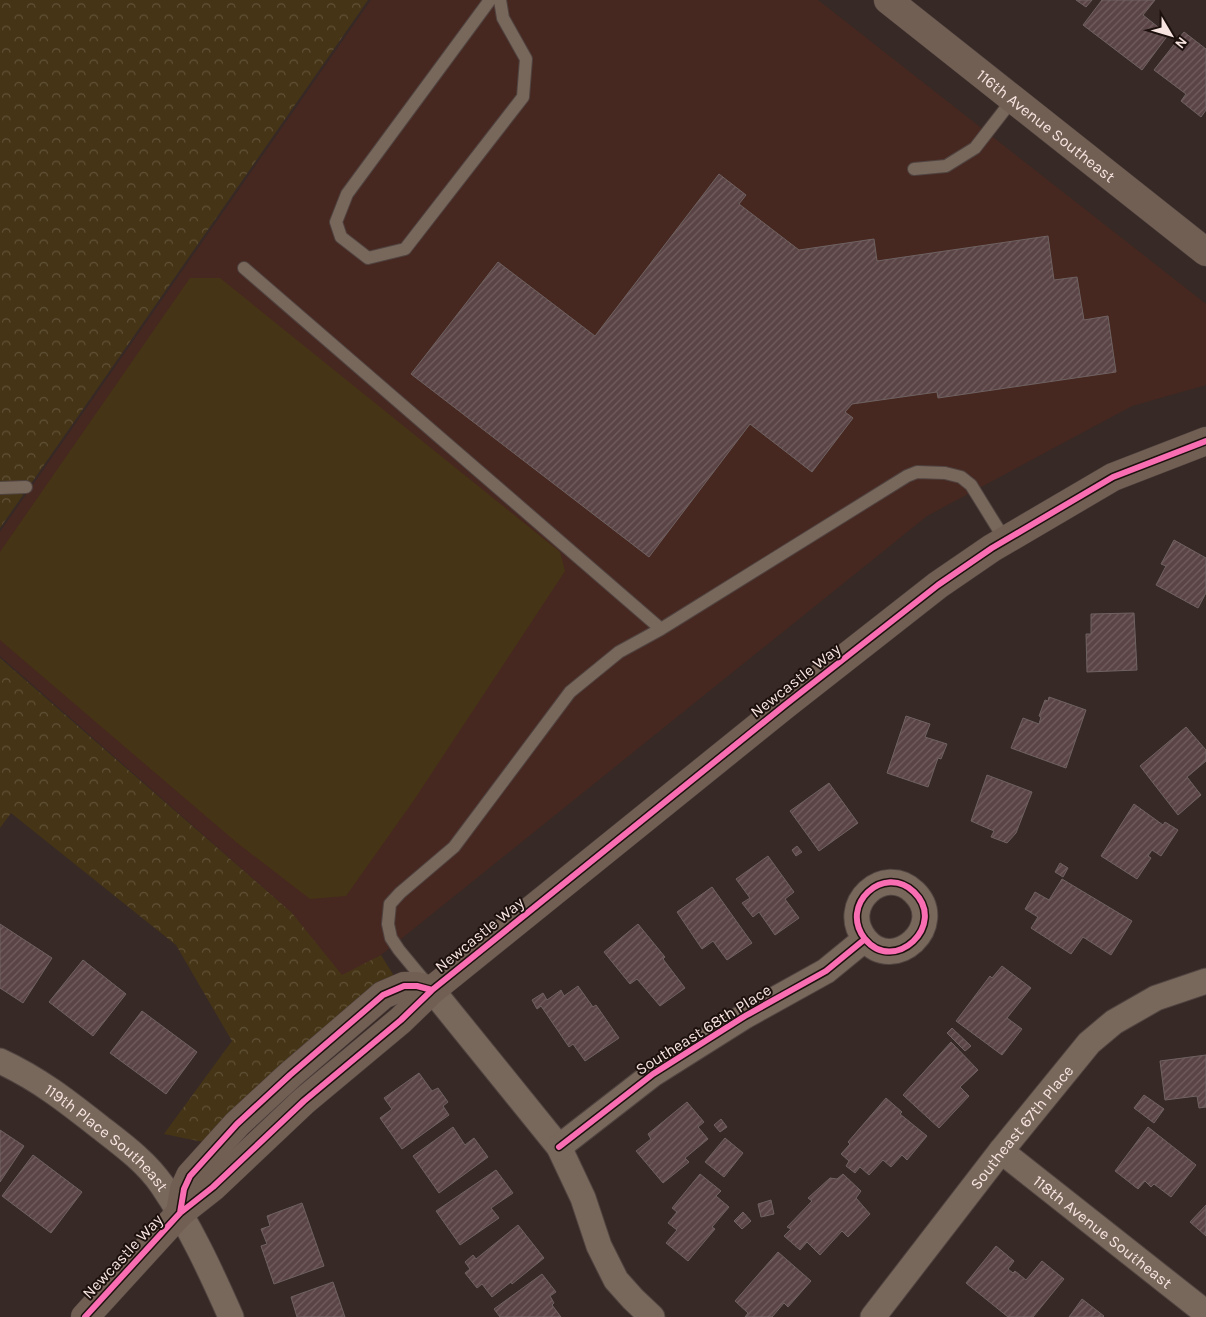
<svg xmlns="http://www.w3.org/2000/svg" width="1206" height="1317" font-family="Karla,sans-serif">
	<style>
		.built { fill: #472821 }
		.green { fill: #453415 }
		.forest { fill: url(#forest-crowns) }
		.building { fill: url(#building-hatch); stroke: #6f6262 }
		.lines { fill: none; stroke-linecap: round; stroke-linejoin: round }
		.lane-casing { stroke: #504441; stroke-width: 14 }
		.street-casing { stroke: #504441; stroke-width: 27 }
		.secondary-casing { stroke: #504441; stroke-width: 29 }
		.lane { stroke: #78675b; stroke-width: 12 }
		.street { stroke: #78675b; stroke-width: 25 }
		.secondary { stroke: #725f54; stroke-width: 28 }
		.cycleway-casing { stroke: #1d110e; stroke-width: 9 }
		.cycleway { stroke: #f96db3; stroke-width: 6 }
		.labels { text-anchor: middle; stroke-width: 4; stroke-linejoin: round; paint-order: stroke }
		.street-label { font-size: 16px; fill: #f7e4e0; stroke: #1d110e }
	</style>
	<defs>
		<pattern id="forest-crowns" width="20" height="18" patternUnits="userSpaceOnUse" patternTransform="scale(1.25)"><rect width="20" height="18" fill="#453415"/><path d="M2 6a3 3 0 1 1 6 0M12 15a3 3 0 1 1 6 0" fill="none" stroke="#615137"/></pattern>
		<pattern id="building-hatch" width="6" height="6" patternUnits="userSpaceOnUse" patternTransform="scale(1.25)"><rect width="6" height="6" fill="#5b4446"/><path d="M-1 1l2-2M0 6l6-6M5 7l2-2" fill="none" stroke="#735f60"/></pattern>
	</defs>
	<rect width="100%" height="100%" fill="#372925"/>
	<path class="built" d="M371 0H818L1206 304V385L1132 406 927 516 381 955 342 976 292 913 0 656V532Z"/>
	<path class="green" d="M190 278H220L560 552 565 571 414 800 346 896 310 899 236 842 0 640V552Z"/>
	<path class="forest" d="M0 0H368L0 528Z
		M0 658 292 913 342 975 381 955 402 989 223 1146 164 1134 232 1041 176 945 11 813 0 828Z"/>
	<path class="building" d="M1076 0H1092L1086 7Z
		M1102 0H1155L1143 15 1168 35 1142 70 1083 25Z
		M1184 32 1206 49V110L1201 117 1181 101 1186 94 1154 70Z
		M719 174 746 195 739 204 799 250 874 239 877 261 1048 236 1054 280 1077 277 1084 320 1108 316 1116 372 938 398 937 392 852 404 845 412 853 418 812 472 750 424 649 557 411 374 498 262 595 336Z
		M1174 540 1206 558V593L1198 608 1156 585 1166 566 1161 564Z
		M1134 613 1137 670 1087 672 1086 634H1091V614Z
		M1049 697 1086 710 1066 768 1011 748 1023 718 1039 724 1041 717 1039 716 1045 700 1048 701Z
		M906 716 930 724 925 737 947 744 941 759 938 758 928 787 887 773Z
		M1186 727 1206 750V761L1187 777 1201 795 1178 815 1140 766Z
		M987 775 1032 792 1016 833 1007 843 991 837 994 831 971 821Z
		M829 783 858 823 819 851 790 811Z
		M1134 804 1163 825 1165 822 1178 830 1161 856 1152 850 1148 856 1151 858 1137 879 1101 856Z
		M797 846 802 852 796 856 792 850Z
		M768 856 794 892 785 899 799 918 775 935 759 912 753 917 742 903 750 898 736 879Z
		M1060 863 1068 868 1063 877 1055 872Z
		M1062 879 1132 921 1111 955 1083 937 1071 954 1031 928 1038 917 1025 909 1035 892 1049 900Z
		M712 887 752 943 727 960 713 941 702 949 677 912Z
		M0 924 52 958 23 1003 0 988Z
		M638 924 665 957 663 959 685 988 660 1006 637 979 630 984 604 952Z
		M83 960 126 994 93 1036 49 1002Z
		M1002 966 1031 988 1007 1018 1022 1029 1002 1055 956 1021 990 976 992 978Z
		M578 986 593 1007 596 1005 619 1038 585 1061 573 1044 569 1047 541 1006 537 1009 532 1000 543 993 547 1000 561 990 564 996Z
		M142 1011 197 1052 166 1094 110 1053Z
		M952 1028 971 1046 965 1051 947 1033Z
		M951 1042 978 1070 960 1087 969 1096 939 1128 903 1095Z
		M1206 1055V1107L1199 1108 1197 1096 1165 1100 1160 1061Z
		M419 1073 432 1091 438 1088 448 1102 443 1106 449 1115 402 1149 380 1118 392 1109 384 1098Z
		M1144 1095 1164 1109 1154 1123 1134 1108Z
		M886 1098 902 1112 900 1114 927 1136 907 1160 902 1155 891 1167 883 1160 869 1175 860 1167 855 1173 846 1166 849 1161 841 1154 850 1144 848 1142Z
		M687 1102 704 1122 698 1127 708 1139 685 1158 689 1162 663 1183 636 1151 651 1139 648 1134Z
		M721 1119 727 1127 720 1132 714 1125Z
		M453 1127 465 1145 474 1138 488 1157 439 1193 413 1156Z
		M1148 1127 1196 1165 1171 1197 1154 1184 1151 1187 1145 1181 1138 1189 1115 1171Z
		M0 1130 24 1146 0 1182Z
		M725 1138 743 1153 724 1177 705 1162Z
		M33 1155 82 1192 51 1233 2 1196Z
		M496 1170 513 1193 491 1208 499 1218 460 1245 436 1211Z
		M700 1174 721 1191 716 1196 729 1207 712 1227 715 1229 688 1261 666 1243 677 1230 668 1223 677 1212 672 1208Z
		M843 1174 861 1191 856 1198 870 1214 848 1237 842 1231 820 1255 807 1242 800 1250 784 1236 791 1229 787 1227 812 1201 808 1198 830 1178 837 1179Z
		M771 1200 774 1214 761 1217 758 1204Z
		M302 1203 324 1266 274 1284 261 1246 267 1244 261 1229 270 1226 267 1216Z
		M1206 1205V1236L1190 1222Z
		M743 1212 751 1221 742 1229 734 1221Z
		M518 1225 544 1258 512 1284 511 1282 492 1297 482 1284 477 1288 465 1273 470 1269 465 1262 473 1255 476 1259Z
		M996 1246 1014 1261 1008 1269 1013 1273 1015 1271 1026 1280 1042 1261 1064 1279 1033 1317H1008L966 1283Z
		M778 1252 811 1281 788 1307 784 1303 772 1317H745L748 1313 735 1301Z
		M542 1274 556 1292 550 1296 554 1303 552 1305 561 1317H500L494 1309Z
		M333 1282 345 1317H297L291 1297Z
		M1082 1299 1104 1316 1103 1317H1069Z"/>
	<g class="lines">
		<defs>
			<path id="lane" d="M490 0 347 194 336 222 341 237 368 258 405 249 523 97 526 59 503 18 500 0
				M914 169 946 166 975 148 1013 99
				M244 268 661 629 907 476 917 472 945 473 961 477 971 485 1005 540
				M0 488 26 487
				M428 985 399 950 391 938 388 924 390 904 400 893 454 847 570 692 619 652 661 629"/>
			<g id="street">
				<path d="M432 990 559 1147 583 1198 599 1246 616 1280 633 1299 652 1317"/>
				<path id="s1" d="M0 1061C39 1079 68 1102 101 1128 123 1145 146 1162 162 1185 190 1226 211 1272 231 1317"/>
				<path d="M559 1147 653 1074 745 1016 826 971 865 939C894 975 948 925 914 892 884 863 838 905 865 939"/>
				<path id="s2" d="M1001 1151 1206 1313"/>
				<path id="s3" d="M873 1317 1001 1151 1089 1043 1114 1022 1156 998 1206 981"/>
			</g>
			<g id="secondary">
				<path id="s4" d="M888 0 1206 252"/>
				<path d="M180 1213 184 1189 190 1176 237 1124 290 1075 383 995 404 986H417L432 990"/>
				<path d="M85 1317 180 1213 213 1187 304 1101 401 1020 432 990 785 705 938 585 992 548 1113 477 1206 441"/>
			</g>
		</defs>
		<use href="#lane" class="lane-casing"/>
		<use href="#street" class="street-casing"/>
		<use href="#secondary" class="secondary-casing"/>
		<use href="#lane" class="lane"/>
		<use href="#street" class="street"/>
		<use href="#secondary" class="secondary"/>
		<defs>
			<path id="cycleway" d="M559 1147 653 1074 745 1016 826 971 865 939C894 975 948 925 914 892 884 863 838 905 865 939
				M180 1213 184 1189 190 1176 237 1124 290 1075 383 995 404 986H417L432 990
				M85 1317 180 1213 213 1187 304 1101 401 1020 432 990 785 705 938 585 992 548 1113 477 1206 441"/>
		</defs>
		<use href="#cycleway" class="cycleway-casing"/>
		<use href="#cycleway" class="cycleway"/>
	</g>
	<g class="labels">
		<g class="street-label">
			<text dy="6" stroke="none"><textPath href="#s4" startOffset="202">116th Avenue Southeast</textPath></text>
			<text transform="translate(795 680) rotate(-38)" y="6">Newcastle Way</text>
			<text transform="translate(479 934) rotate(-39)" y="6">Newcastle Way</text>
			<text transform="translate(703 1029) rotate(-32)" y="6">Southeast 68th Place</text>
			<text dy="6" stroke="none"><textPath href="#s3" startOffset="241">Southeast 67th Place</textPath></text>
			<text dy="6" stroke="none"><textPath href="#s1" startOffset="132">119th Place Southeast</textPath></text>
			<text dy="6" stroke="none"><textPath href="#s2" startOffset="130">118th Avenue Southeast</textPath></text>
			<text transform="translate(122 1256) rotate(-47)" y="6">Newcastle Way</text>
		</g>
	</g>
	<g transform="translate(1171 35) rotate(128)" stroke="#1d110e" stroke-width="4" paint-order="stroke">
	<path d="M0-4L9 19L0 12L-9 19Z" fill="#f7e4e0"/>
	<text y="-8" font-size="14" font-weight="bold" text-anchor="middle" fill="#f7e4e0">N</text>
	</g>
</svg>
